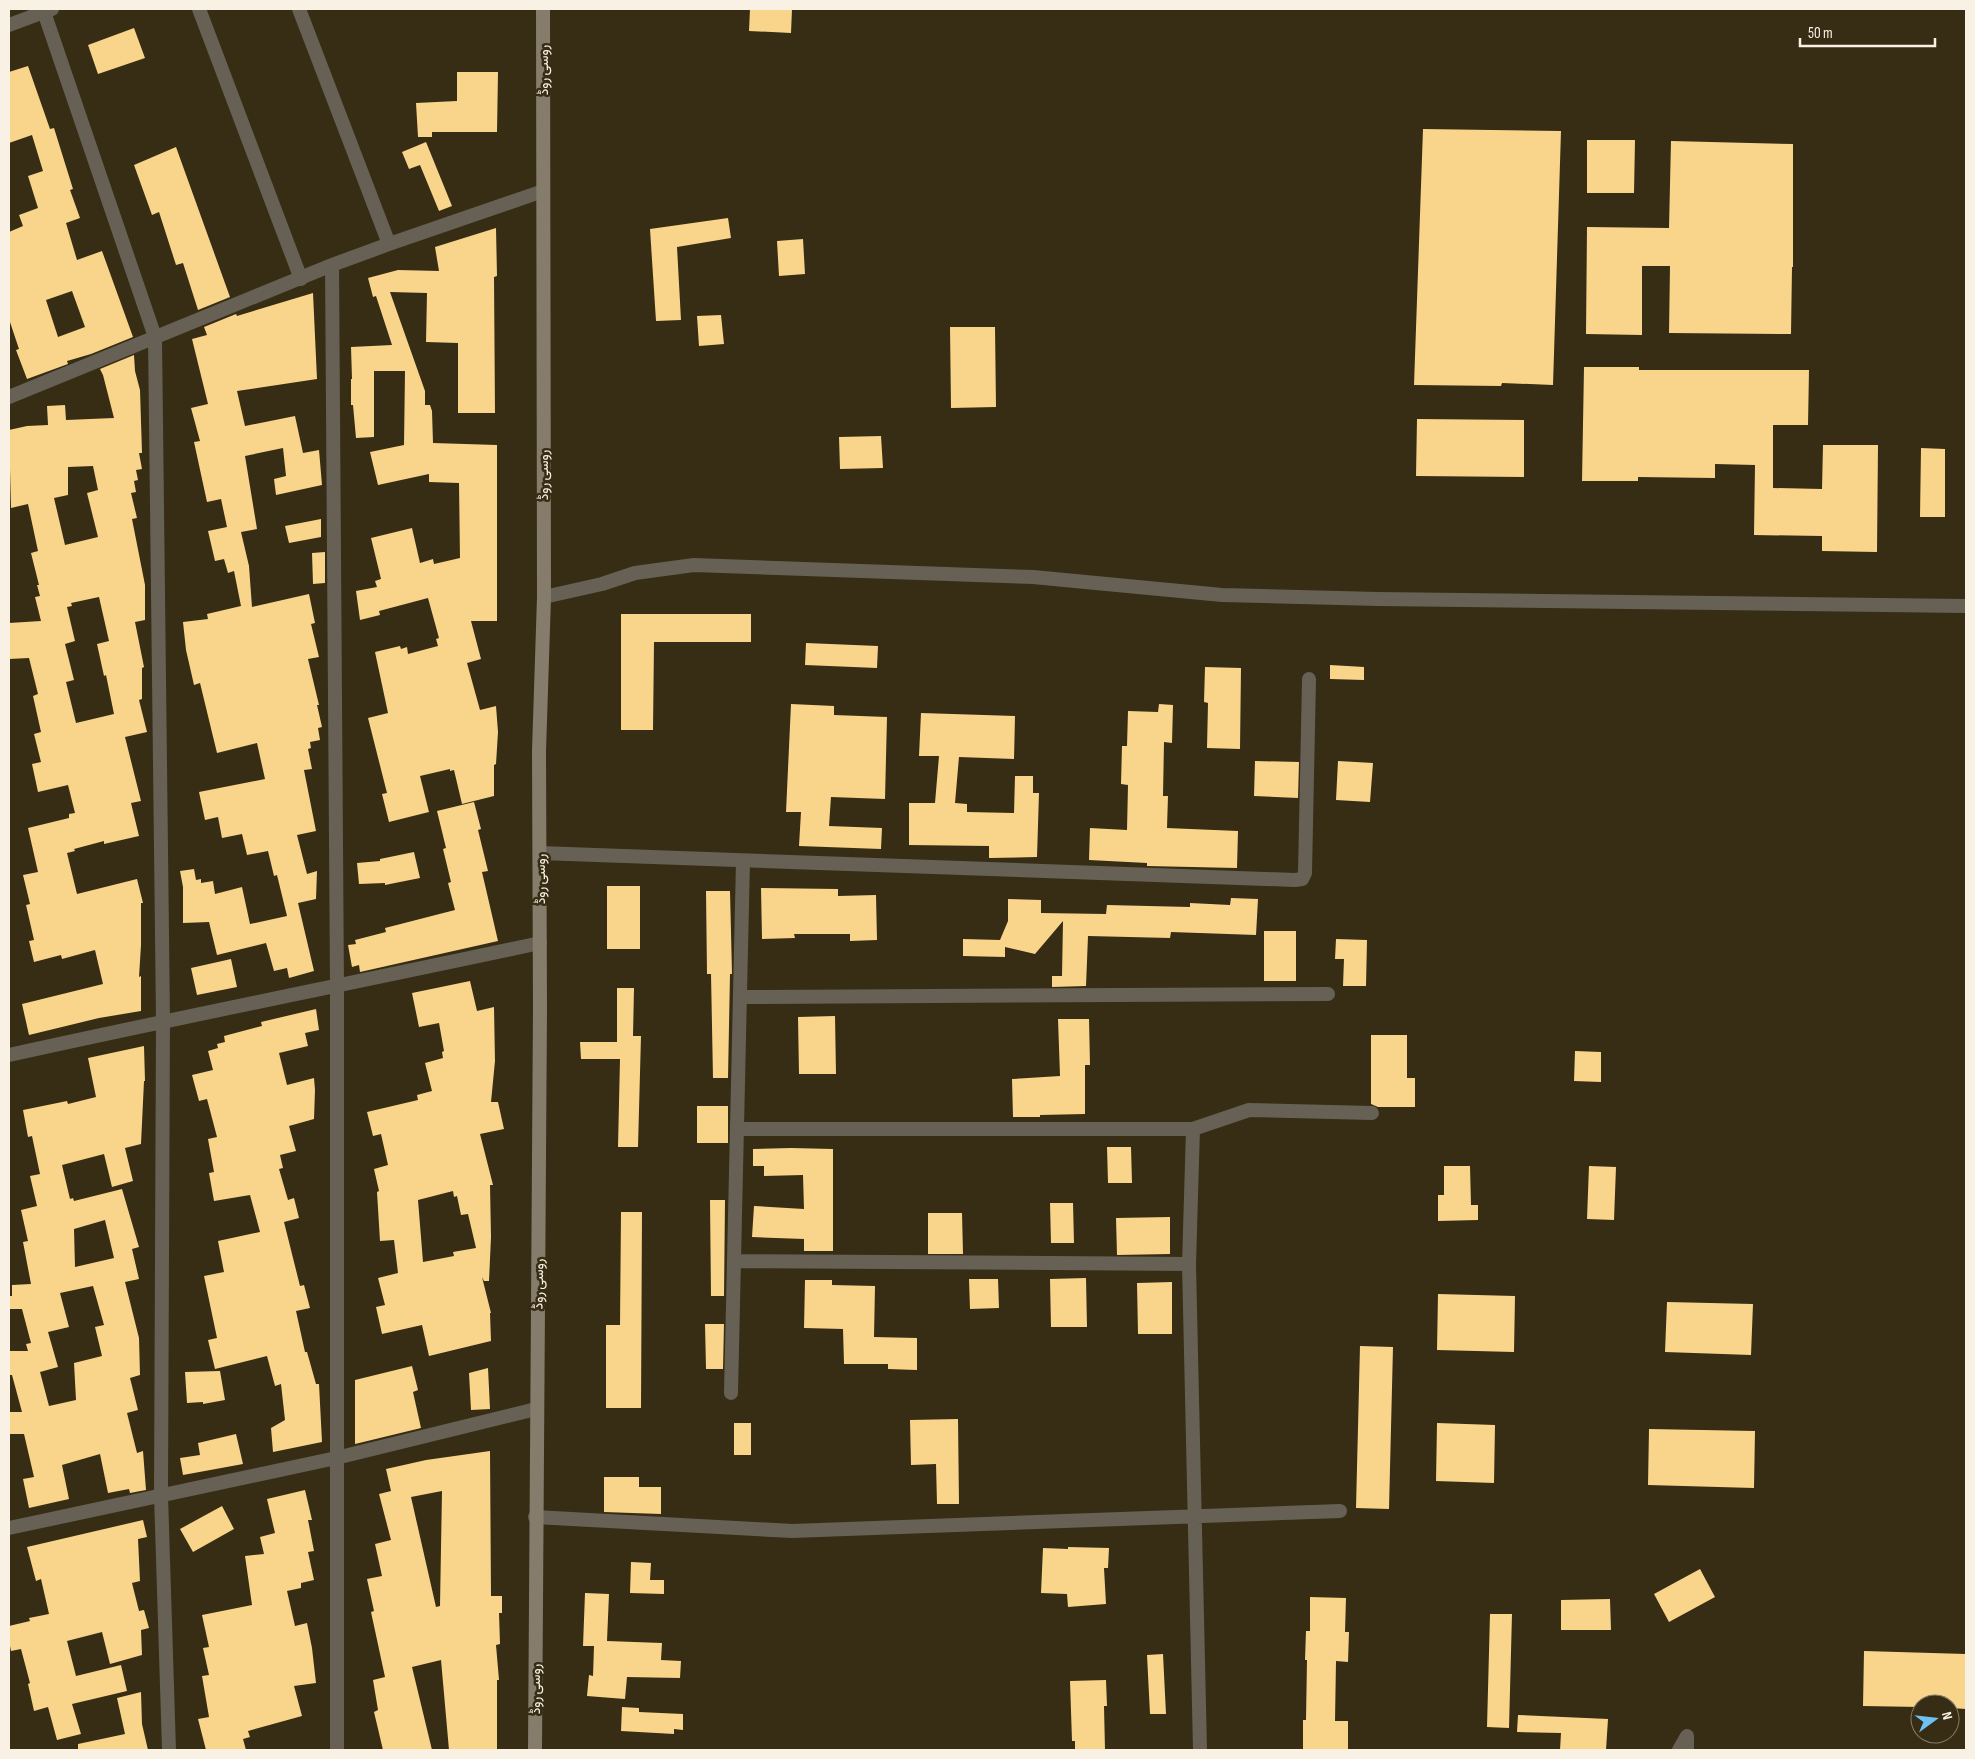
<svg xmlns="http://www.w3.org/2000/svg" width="1975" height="1759" font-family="'Sofia Sans Condensed',Vazirmatn,sans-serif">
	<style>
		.building { fill: #f9d58b; fill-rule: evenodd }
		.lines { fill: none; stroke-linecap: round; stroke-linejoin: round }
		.minor { stroke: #666055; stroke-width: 14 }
		.tertiary { stroke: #666055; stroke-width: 14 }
		.secondary { stroke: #857c6b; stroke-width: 14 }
		.labels { text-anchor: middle; stroke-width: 5; stroke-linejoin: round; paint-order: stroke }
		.street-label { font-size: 14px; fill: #f9f2e4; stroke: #372c14 }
	</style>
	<rect width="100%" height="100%" fill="#372c14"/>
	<path class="building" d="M750 9H792L791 33 749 31Z
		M134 28 145 58 98 74 88 45Z
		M28 66 50 129 54 128 73 189 70 190 80 218 66 223 77 260 102 251 133 337 91 354 67 361 68 364 27 379 16 350 19 349 9 319V232L23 226 19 215 38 208 28 176 43 171 32 135 9 143V72ZM72 291 85 327 58 337 46 300Z
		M457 72H498L497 132H432V137H418L416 103 457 101Z
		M1423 129 1561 131 1553 385 1502 383 1501 386 1414 385Z
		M1587 140H1635L1634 193H1587Z
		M1671 141 1793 144V267H1792L1791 334 1669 333 1670 266H1642V335L1586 334 1587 227 1669 228Z
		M426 142 452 206 439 211 420 165 409 169 402 152Z
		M176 147 230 297 198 310 183 263 176 265 159 212 152 215 134 165Z
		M728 218 731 238 677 247 681 320 656 321 650 229Z
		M496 228 497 276 494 277 495 413H458V343L426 342 427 293 390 292 425 391V405H430L432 411 433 443 497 445V621H471L481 659 467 663 480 710 496 706 498 732 496 764 494 765V796L462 804 454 770 450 771V769L420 776 429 812 389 822 382 794 387 793 368 718 388 713 375 652 400 646 401 649 407 647 408 654 438 646 436 639 439 638 428 598 379 611 380 615 360 620 356 591 377 587 375 581 381 579 371 538 412 528 420 563 433 559 434 564 460 558 459 483 429 482V474L378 485 370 452 404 445 405 371H374V437L356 438 353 405H351V379H352L351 347 392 345 376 296 373 297 368 278 398 270 439 271 435 247Z
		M803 239 805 274 779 276 777 241Z
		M313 293 317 379 237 391 245 426 295 416 303 453 319 450 322 485 276 495 274 479 286 476 283 448 245 456 257 529 241 532 249 566 252 607 309 594 315 623 311 624 319 657 308 659 319 705H317L322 727 318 728 320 740 310 742 311 748 308 749 312 769 304 770 316 831 297 835 307 874 317 871 316 899 298 903 314 971 289 978 287 968 274 971 266 943 217 955 209 922 183 923V887L180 871 194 869 196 880 201 879V883L213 881 215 894 242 887 250 924 287 916 277 875 274 876 268 851 247 855 242 834 222 838 218 817 205 820 199 792 265 779 257 743 217 753 200 683 194 685 186 650 183 622 208 619 207 614 241 606 234 571 228 573 224 559 215 561 208 531 227 527 221 499 207 502 194 442 200 441 191 408 208 404 192 339 207 335 204 327 236 314 237 316Z
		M721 315 724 344 699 346 697 316Z
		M950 327H995L996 407 951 408Z
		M134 355 135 371 140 390 142 453H139L142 469 136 470 138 480 134 481 136 492 131 493 137 518 132 519 145 585V620L135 622 144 667 142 668V699L139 700 147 732 125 737 141 801 131 803 139 836 104 844V841L74 849 75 851 67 853 77 894 137 879 143 903H141V945L139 977 141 976V1011L99 1018 29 1035 22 1004 103 984 95 950 62 959 61 955 34 962 29 941 34 940 26 905 30 904 23 875 38 872 28 828 69 818V814L75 813 68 785 38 792 32 764 41 762 34 734 41 732 33 696 38 694 29 658 9 659V623L41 621 35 597 40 596 37 585H39L31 553 38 551 28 504 11 508 9 430 27 426 48 425 47 406 65 405 66 420 114 418 103 375 100 369ZM93 466 98 490 87 493 98 537 65 545 54 498 68 495V467ZM99 597 109 641 97 644 104 676 106 675 114 714 76 723 66 682 74 680 65 644 75 641 67 607 72 606 71 603Z
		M1584 367H1639V370H1809L1808 425H1773V488L1822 489 1823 445H1878L1877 552 1822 551V536L1754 535 1755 465 1715 464V478L1638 477V481H1582Z
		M1417 419 1524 420V477L1416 476Z
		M881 436 883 468 840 469 839 437Z
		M1921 448 1945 449V517H1920Z
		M321 519V537L289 543 285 526Z
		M325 552V583L313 584 312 553Z
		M621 614H751V642H654L653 730H621Z
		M806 643 878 646 877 668 805 665Z
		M1330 665 1364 667V680L1330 679Z
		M1205 667 1241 668 1240 749 1207 748 1208 703 1204 702Z
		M791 704 834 706V715L887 717 885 799 831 797 829 826 882 828 881 849 799 846 801 812H786Z
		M1159 704 1173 705 1172 743 1164 742 1163 796H1168L1167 828 1238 831 1237 868 1147 866V863L1089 860 1090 828 1127 830 1128 785 1121 784 1122 746H1127L1128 711 1158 712Z
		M921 713 1015 716 1014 759 959 757 955 803 967 804V812L1014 813 1015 776H1033V793H1039L1037 857 989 858V846L909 845V803H935L939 756H919Z
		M1255 761 1299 762 1298 798 1254 796Z
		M1338 761 1373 763 1370 802 1336 800Z
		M474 802 481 829 478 830 488 871 482 872 498 941 360 972 359 965 352 967 348 945 356 944 355 940 386 932 385 928 455 910 448 883 451 882 443 849 446 848 437 811Z
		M414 852 420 878 385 885V883L359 884 357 863 380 861V859Z
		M607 886H640V949H607Z
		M761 888 838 889V896L876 895 877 940 850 941V934H794L795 938 762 939Z
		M706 891H730L732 974H730L728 1078H713L711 974H707Z
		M1231 898 1258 899 1256 935 1171 932 1170 938 1088 936 1086 986 1052 987V976H1062L1063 921 1035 954 1005 947V957L963 956V939L1000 940 1008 921V899L1041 900V913L1106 914 1107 905 1190 907V903L1230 905Z
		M1264 931H1296V981H1264Z
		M1336 939 1367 940 1366 986H1343L1344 959H1335Z
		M231 959 237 987 197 995 191 968Z
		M470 981 477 1011 494 1007 495 1061 491 1102H498L504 1129 480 1134 493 1185H490L491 1237 489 1281H484L482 1277 491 1313H490L491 1341 429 1356 422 1325 382 1334 376 1307 385 1305 378 1278 398 1273 394 1240 380 1241 377 1192 379 1191 374 1169 388 1165 381 1134 373 1136 367 1112 418 1100 417 1095 432 1091 425 1063 443 1058 442 1052 444 1051 439 1023 419 1027 412 993ZM453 1191 454 1197 457 1196 461 1215 468 1214 476 1248 453 1252 454 1256 423 1262 418 1200Z
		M617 988H634L633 1036H641L638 1147H618L620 1059H581L580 1042H617Z
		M316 1009 319 1030 305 1033 308 1046 279 1053 287 1085 314 1078 315 1090 314 1119 289 1126 296 1151 280 1155 283 1168 279 1169 288 1200 294 1198 299 1218 284 1222 300 1286 304 1285 310 1308 296 1311 305 1352H307L316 1384H319L322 1442 273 1452 271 1428 285 1420 281 1384 275 1386 267 1356 215 1369 208 1340 217 1338 204 1276 224 1272 218 1241 260 1232 250 1195 214 1201 209 1173 214 1172 208 1139 217 1137 207 1099 199 1101 192 1075 213 1070 208 1051 218 1048 217 1044 225 1042 224 1036 262 1026 261 1022Z
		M835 1016 836 1074H799L798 1017Z
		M1058 1019H1089L1090 1065H1085V1114L1040 1115V1117H1013L1012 1079 1060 1076Z
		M1371 1035H1407V1078H1415V1107H1378L1371 1104Z
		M144 1046 145 1081H144L141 1144 125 1148 133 1181 112 1187 104 1154 62 1165 70 1199 73 1198 74 1201 122 1189 139 1247 132 1249 139 1279 125 1282 139 1338 140 1375 130 1378 138 1410 127 1413 137 1453 143 1451 146 1490 130 1493 129 1489 108 1493 100 1454 62 1465 69 1499 29 1508 23 1479 34 1477 24 1434H9V1412H22L12 1375H9V1351H28L26 1344 31 1343 22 1309H9V1296H12V1285L31 1284 23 1242 28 1241 21 1210 37 1206 30 1176 40 1174 32 1136 28 1137 23 1110 67 1101 68 1104 96 1097 88 1058ZM105 1220 114 1258 75 1267 74 1229ZM93 1286 104 1325 95 1327 102 1356 74 1363 76 1400 49 1406 40 1372 58 1367 48 1332 69 1327 60 1293Z
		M1575 1051 1601 1052V1082L1574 1081Z
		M697 1106H728V1143H697Z
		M1107 1147H1131L1132 1183H1108Z
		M791 1148 833 1149V1251H804V1239L752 1237 754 1206 804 1209 803 1175 764 1176V1166H753V1149Z
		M1444 1166H1470L1471 1205H1478V1220L1438 1221V1195H1444Z
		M1589 1166 1616 1167 1614 1220 1587 1219Z
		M710 1200H725L724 1296H711Z
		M1050 1203H1073L1074 1243H1051Z
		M621 1212H642L641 1408H606V1325H620Z
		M928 1213H962L963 1254H928Z
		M1170 1217V1254L1117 1255 1116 1218Z
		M1086 1278 1087 1327H1051L1050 1279Z
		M969 1279H998L999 1308 970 1309Z
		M805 1280H832V1285L875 1286 874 1337 917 1338V1370L888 1369V1364H844L843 1329 804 1328Z
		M1172 1282V1334H1138L1137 1283Z
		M1438 1294 1515 1296 1514 1352 1437 1350Z
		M1667 1302 1753 1304 1751 1355 1665 1352Z
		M705 1324H724L723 1369H706Z
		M1360 1346 1393 1347 1389 1509 1356 1508Z
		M412 1366 418 1390 413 1392 421 1428 355 1444V1380Z
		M488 1368 490 1409 471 1410 469 1373Z
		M220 1371 225 1400 203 1404V1402L187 1403 185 1372Z
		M958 1419 959 1504H937L936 1464 911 1465 910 1420Z
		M734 1423H751V1455H734Z
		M1437 1423 1495 1425 1494 1483 1436 1481Z
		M1649 1429 1755 1431 1754 1488 1648 1485Z
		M236 1434 243 1464 183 1475 180 1458 200 1455 198 1443Z
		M490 1451 491 1596H502V1613H499L500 1644 496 1645 499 1680H497V1750H449L441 1660 412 1667 432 1750H383L374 1712 378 1710 373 1680 385 1677 371 1612 374 1611 367 1579 382 1576 375 1544 391 1540 379 1494 391 1491 386 1469 426 1460ZM442 1491 440 1606 436 1607 411 1497Z
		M604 1477H639V1487H661V1514L604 1512Z
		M305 1490 312 1520H308L314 1551 308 1552 314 1580 301 1583V1588L287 1591 295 1626 307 1623 312 1648 316 1683 294 1686 302 1716 248 1731 250 1737 243 1739 246 1750H206L198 1719 209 1717 202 1676 209 1675 203 1648 209 1647 202 1615 252 1605 245 1556 264 1554 260 1537 275 1533 267 1499Z
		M222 1506 234 1529 193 1552 180 1529Z
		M143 1520 147 1537 138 1539 140 1581 132 1583 139 1611 144 1610 149 1628 141 1630 142 1655 110 1664 102 1632 67 1641 76 1676 121 1665 127 1691 72 1704 81 1734 57 1740 48 1707 34 1711 28 1684 30 1683 21 1649 11 1651 9 1641V1626L30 1621 29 1618 49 1614 41 1579 36 1581 27 1547Z
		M1068 1547 1109 1548 1108 1568H1104L1106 1604 1068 1607 1067 1594 1041 1593 1043 1548 1068 1549Z
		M631 1562 651 1563 650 1580H664V1594L630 1593Z
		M1700 1569 1715 1597 1669 1622 1654 1594Z
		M585 1593 609 1594 607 1641 662 1643 661 1660 681 1661 680 1678 627 1677 625 1699 587 1696 589 1675 593 1676 594 1646H583Z
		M1310 1597 1346 1598 1345 1632H1349L1348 1662 1336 1661 1335 1721H1348V1750H1303V1720H1306L1307 1660H1305L1306 1631H1310Z
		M1610 1599 1611 1630H1561V1600Z
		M1490 1614H1512L1509 1728 1487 1727Z
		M1864 1651 1966 1654V1709L1950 1708V1704H1920V1707L1863 1706Z
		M1163 1654 1166 1714H1150L1147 1655Z
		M1106 1680 1107 1706H1104L1105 1750H1075V1741H1072L1070 1681Z
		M141 1692 142 1724 148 1750H78V1744L125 1734 117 1698Z
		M622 1707 639 1708V1712L683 1714V1730L674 1729V1734L621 1731Z
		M1518 1715 1608 1719 1606 1750H1560L1561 1733 1517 1732Z"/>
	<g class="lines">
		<path class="minor" d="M43 9 155 337 163 1020 161 1495 169 1750
			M199 9 301 279
			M299 9 389 244
			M332 265 337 986V1750
			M9 397 332 265 389 244 543 191
			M544 597 602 584 635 573 694 565 1033 577 1222 595 1378 599 1966 606
			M540 853 1295 880 1302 879 1305 873 1309 679
			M740 997 1328 994
			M9 1055C185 1016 363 981 540 943
			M737 1129H1193
			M734 1261 1189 1264
			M731 1393 743 861
			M535 1517 792 1531 1340 1511
			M9 1528 336 1458 536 1409
			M1200 1750 1189 1264 1193 1129 1249 1110 1372 1113
			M1679 1750 1687 1736V1750"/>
		<path class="tertiary" d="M9 25 52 9"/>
		<path class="secondary" d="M535 1750 540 1009 539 751 544 597 543 9"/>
	</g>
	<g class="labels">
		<g class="street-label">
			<text transform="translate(543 70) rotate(-90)" y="5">روسی روڈ</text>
			<text transform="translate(543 475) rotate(-90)" y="5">روسی روڈ</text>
			<text transform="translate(540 879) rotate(-90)" y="5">روسی روڈ</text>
			<text transform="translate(538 1284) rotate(-89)" y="5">روسی روڈ</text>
			<text transform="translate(535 1689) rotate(-90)" y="5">روسی روڈ</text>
		</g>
	</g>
	<rect width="1975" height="1759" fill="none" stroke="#f9f2e4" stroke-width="20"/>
	<g transform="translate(1935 1719) rotate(75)"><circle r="24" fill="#372c14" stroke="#857b67"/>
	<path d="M0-4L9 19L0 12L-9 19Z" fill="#6dc2f3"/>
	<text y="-8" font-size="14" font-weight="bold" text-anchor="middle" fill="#f9f2e4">N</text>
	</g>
	<path d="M1800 38v8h135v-8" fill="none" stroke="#f9f2e4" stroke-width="2.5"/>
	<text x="1808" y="38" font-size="15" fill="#f9f2e4" stroke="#372c14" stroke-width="4" paint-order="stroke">50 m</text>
</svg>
